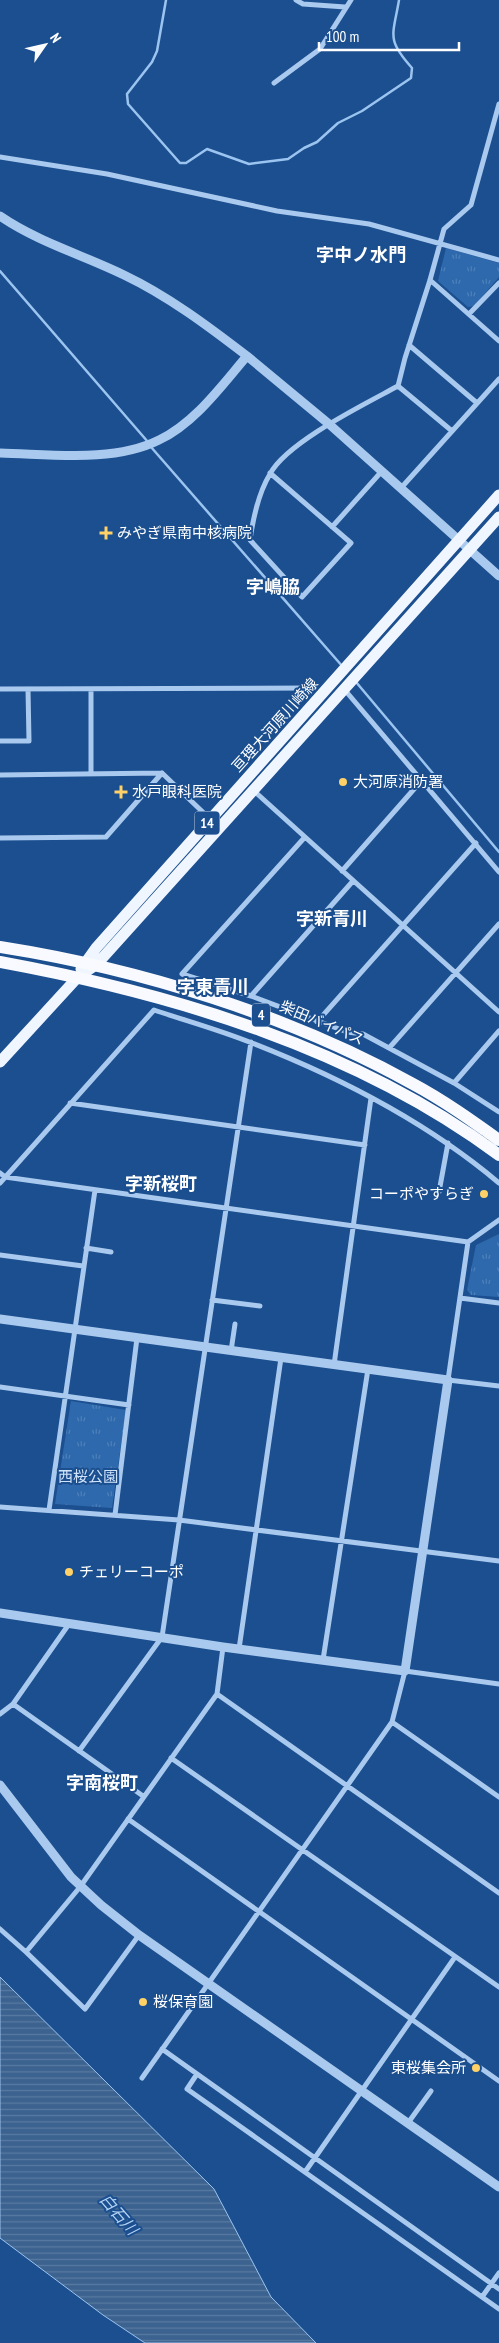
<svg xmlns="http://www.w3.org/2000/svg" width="499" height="2343" font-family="'PT Sans Narrow','Noto Sans JP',sans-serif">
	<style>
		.park { fill: url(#park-tufts) }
		.water { fill: url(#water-rules); stroke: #9cc4f0 }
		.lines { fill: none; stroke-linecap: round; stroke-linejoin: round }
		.stream { stroke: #9cc4f0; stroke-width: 2.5 }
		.minor { stroke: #a9c9ee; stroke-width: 5 }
		.tertiary { stroke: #a9c9ee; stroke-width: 9 }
		.primary { stroke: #f0f6ff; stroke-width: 11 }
		.trunk { stroke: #f8faff; stroke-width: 12 }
		.poi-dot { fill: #ffd166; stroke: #1b4f8f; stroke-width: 2 }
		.labels { text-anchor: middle; stroke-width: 4; stroke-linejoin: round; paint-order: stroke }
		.shield { fill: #1b4f8f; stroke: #bbcadd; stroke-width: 1 }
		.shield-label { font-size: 14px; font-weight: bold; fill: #fff }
		.poi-label { font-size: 15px; fill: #fff; stroke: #1b4f8f; text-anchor: start }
		.street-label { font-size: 15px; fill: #fff; stroke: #1b4f8f }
		.park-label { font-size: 15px; fill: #cfe3fa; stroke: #1b4f8f }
		.water-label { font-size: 16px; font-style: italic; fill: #b5d3f5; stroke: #1b4f8f }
		.quarter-label { font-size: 18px; font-weight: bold; fill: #fff; stroke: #1b4f8f }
	</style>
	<defs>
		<pattern id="park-tufts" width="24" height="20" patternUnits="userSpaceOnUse" patternTransform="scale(1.25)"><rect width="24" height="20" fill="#2e69ad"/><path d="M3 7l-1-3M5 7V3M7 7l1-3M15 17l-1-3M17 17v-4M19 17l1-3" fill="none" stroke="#4d80b9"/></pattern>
		<pattern id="water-rules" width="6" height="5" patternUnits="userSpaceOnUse" patternTransform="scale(1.25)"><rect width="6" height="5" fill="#3c6290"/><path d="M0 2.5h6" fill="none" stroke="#597aa1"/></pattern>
	</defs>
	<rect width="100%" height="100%" fill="#1b4f8f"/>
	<path class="park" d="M446 248 499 263V277L474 306 468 307 438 281Z
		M499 1234V1297L471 1295 467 1290 476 1245Z
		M71 1401 126 1410 112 1508 55 1504Z"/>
	<path class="water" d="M0 1977 214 2189 271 2297 316 2343H145L103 2315 0 2238Z"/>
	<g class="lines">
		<path class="stream" d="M166 0 157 51 152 62 127 94 128 104 180 163H186L207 149 249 164 288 159 304 148 317 142 338 123 362 111 411 78 412 68C386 39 393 36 399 0
			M0 271 148 442
			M151 447 343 667
			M356 682 499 852"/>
		<path class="minor" d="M296 0 303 4 345 7
			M274 83 320 49 351 0
			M0 157 107 174 277 211 369 224 499 260
			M430 280 499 341
			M469 314 499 283
			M409 345 477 403
			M398 386 452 431
			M270 473 351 543 302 597 250 540C253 519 259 492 270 474 287 442 365 404 398 386L405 358 430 280 444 229 471 205 499 104
			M401 488 499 379
			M332 527 382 471
			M0 689 310 688
			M91 689V774
			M344 689 499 872
			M0 741H29L28 689
			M0 775 162 773 210 819
			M253 790 499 1012
			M305 837 182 974 251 996 347 1032 363 1034 454 1083 499 1112
			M0 838 106 837 162 773
			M342 871 422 780
			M251 996 353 881
			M317 1022 476 843
			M390 1047 499 924
			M454 1083 499 1031
			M70 1103 365 1145
			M0 1173 5 1177 468 1242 499 1220
			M0 1183 154 1010C187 1021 220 1030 252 1043 339 1077 428 1123 499 1183
			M439 1192 448 1143
			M468 1242 448 1380 499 1386
			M86 1248 111 1252
			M0 1255 83 1266
			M460 1298 499 1303
			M212 1300 260 1306
			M231 1351 235 1324
			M334 1365 371 1098
			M0 1387 129 1405
			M0 1507 179 1520 499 1561
			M49 1510 95 1190
			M115 1515 137 1338
			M239 1649 281 1358
			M323 1660 368 1369
			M217 1694 499 1893
			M13 1704 143 1796
			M0 1714 13 1704 69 1624
			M392 1722 499 1797
			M79 1751 162 1637 251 1042
			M171 1758 499 1987
			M128 1819 499 2081
			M0 1929 26 1952 80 1887 217 1694 223 1647
			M26 1952 85 2009 139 1935
			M162 2049 499 2289
			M197 2074 187 2089 499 2309
			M142 2078 392 1722 405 1671 499 1684
			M408 2123 431 2091
			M305 2172 455 1957
			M482 2297 499 2273"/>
		<path class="tertiary" d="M0 216C38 242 83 255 124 275 168 296 208 326 247 356
			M0 453C50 454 113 463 159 440 195 423 222 385 247 356L329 424 499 576
			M0 1319 448 1380 405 1671 223 1647 0 1613
			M0 1785 71 1877 101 1905 139 1935 499 2187"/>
		<path class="primary" d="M81 969 96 948 499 495
			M0 1062 77 978 97 964 499 517"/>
		<path class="trunk" d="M0 947C140 969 289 1015 413 1084 443 1100 471 1120 499 1140
			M0 962C174 994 355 1048 499 1155"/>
	</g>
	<g class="poi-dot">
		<path d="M103.5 525.5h5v5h5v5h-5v5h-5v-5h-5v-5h5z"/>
		<circle cx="343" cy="782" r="5"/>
		<path d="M118.5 784.5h5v5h5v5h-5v5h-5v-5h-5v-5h5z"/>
		<circle cx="484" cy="1194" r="5"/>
		<circle cx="69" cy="1572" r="5"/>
		<circle cx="143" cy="2002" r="5"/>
		<circle cx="476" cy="2068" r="5"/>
	</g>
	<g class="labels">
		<g class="shield">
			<rect x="194.5" y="811.5" width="25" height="23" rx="4"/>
			<rect x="252" y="1003.5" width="18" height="23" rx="4"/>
		</g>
		<g class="shield-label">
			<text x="207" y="828">14</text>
			<text x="261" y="1020">4</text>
		</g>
		<g class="poi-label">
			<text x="117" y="538">みやぎ県南中核病院</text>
			<text x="353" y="787">大河原消防署</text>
			<text x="132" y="797">水戸眼科医院</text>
			<text x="474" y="1199" text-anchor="end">コーポやすらぎ</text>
			<text x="79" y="1577">チェリーコーポ</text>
			<text x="153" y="2007">桜保育園</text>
			<text x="466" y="2073" text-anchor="end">東桜集会所</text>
		</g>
		<g class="street-label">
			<text transform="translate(275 725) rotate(-48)" y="5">亘理大河原川崎線</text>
			<text transform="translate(322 1023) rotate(23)" y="5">柴田バイパス</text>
		</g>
		<g class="park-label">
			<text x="88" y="1482">西桜公園</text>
		</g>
		<g class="water-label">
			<text transform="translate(119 2214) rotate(49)" y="6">白石川</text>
		</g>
		<g class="quarter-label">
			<text x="361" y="261">字中ノ水門</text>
			<text x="273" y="593">字嶋脇</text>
			<text x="332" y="925">字新青川</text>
			<text x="213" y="993">字東青川</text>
			<text x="161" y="1190">字新桜町</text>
			<text x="102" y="1789">字南桜町</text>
		</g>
	</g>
	<g transform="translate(45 45) rotate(56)" stroke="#1b4f8f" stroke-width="4" paint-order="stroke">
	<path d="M0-4L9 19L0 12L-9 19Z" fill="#ffffff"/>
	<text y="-8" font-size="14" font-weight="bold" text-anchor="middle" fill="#ffffff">N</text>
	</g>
	<path d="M319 42v8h140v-8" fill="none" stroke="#ffffff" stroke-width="2.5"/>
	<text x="326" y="42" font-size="15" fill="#ffffff" stroke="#1b4f8f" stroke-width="4" paint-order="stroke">100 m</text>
</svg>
